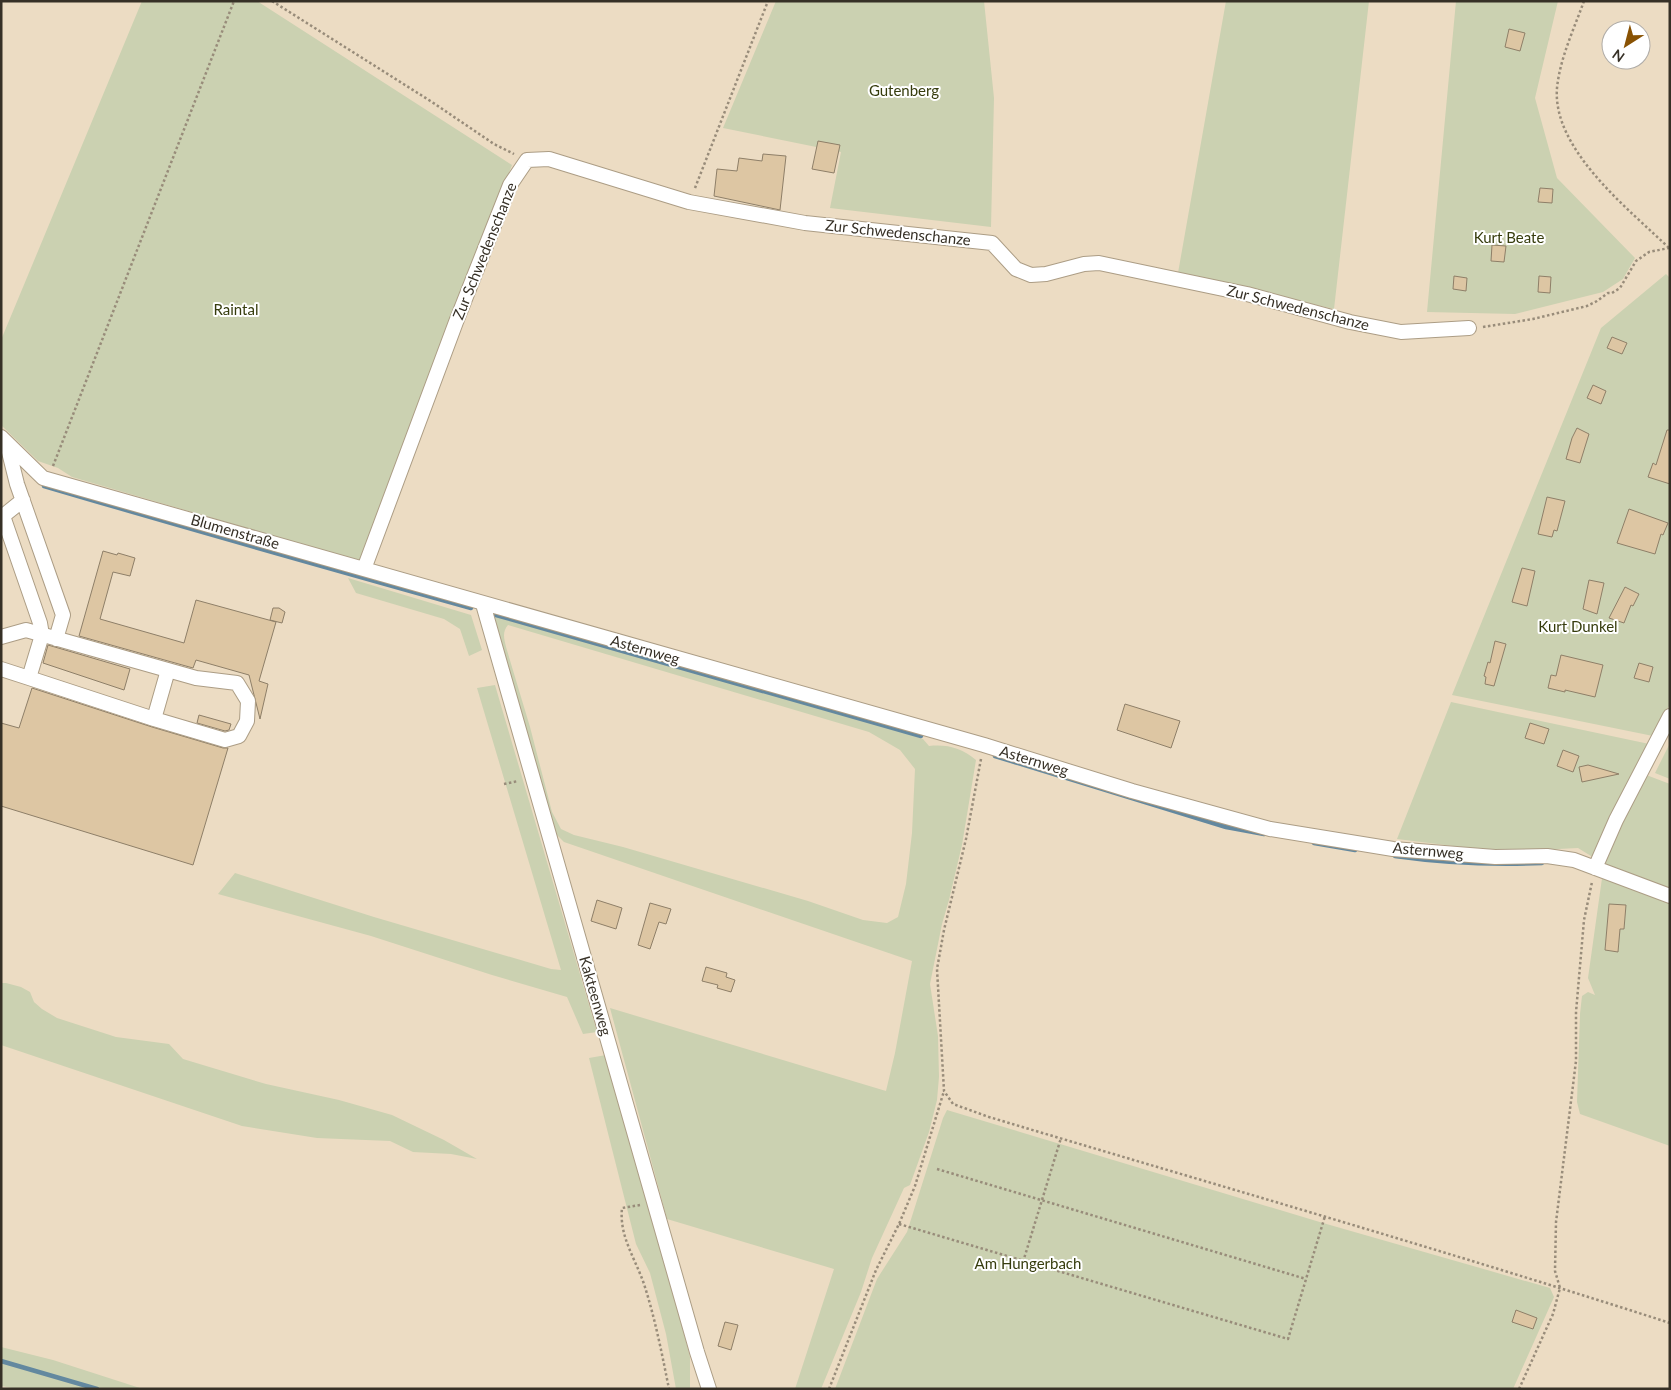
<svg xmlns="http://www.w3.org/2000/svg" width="1671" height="1390" font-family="Lato,sans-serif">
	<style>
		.green { fill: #cbd1b1; fill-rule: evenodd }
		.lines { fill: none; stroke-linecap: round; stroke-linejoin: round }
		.stream { stroke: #63889f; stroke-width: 4.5 }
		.building { fill: #ddc6a3; stroke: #8e7f68 }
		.minor-casing { stroke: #ac9d85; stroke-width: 16 }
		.path { stroke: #988c7a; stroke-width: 2.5; stroke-dasharray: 2.5 2.5; stroke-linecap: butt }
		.minor { stroke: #fff; stroke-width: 14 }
		.labels { text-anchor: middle; stroke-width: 4; stroke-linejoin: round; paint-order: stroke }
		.park-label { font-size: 15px; fill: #363c0d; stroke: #fff }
		.street-label { font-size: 15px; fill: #363026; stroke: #fff }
	</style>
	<rect width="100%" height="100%" fill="#ecdcc3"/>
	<path class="green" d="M142 1H257L512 165 359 561 72 477 58 468 38 461 1 425V340Z
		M776 1H984L994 98 991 227 830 208 841 152 723 128Z
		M1226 1H1369L1334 309 1178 273Z
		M1456 1H1558L1535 98 1557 178 1635 258 1623 279 1603 292 1515 314 1427 312Z
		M1666 274 1670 278V704L1653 736 1452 695 1601 328Z
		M348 578 471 615 482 650 469 656 460 629 444 619 356 593Z
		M500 614 575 639 690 670 903 732 923 739 929 746C947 744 962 748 976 760L962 845 949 900 942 924 930 984 938 1036 939 1077 937 1100 929 1132 910 1185 904 1188 872 1258 861 1292 821 1389H795L834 1269 667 1219 610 1008 886 1091 895 1053 912 961 564 842 552 830 493 624 494 616ZM508 625 869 732 900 750 915 769 912 833 906 884 898 917 887 923 863 920 808 901 623 847 574 835 561 829 552 812 530 727 506 647C504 638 502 632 508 625Z
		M495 685 597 1032 583 1034 567 997 492 975 371 936 218 894 235 873 374 917 551 969 561 970 477 688Z
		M1451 702 1654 745 1641 773 1670 784V1146L1580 1114 1577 1102 1580 1014 1582 996 1588 992 1595 995 1588 978 1604 864 1578 848 1502 852 1397 839Z
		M1670 743V779L1655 773Z
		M1 983H6L21 987 30 992 34 1002 42 1009 57 1018 116 1037 169 1044 183 1059 266 1084 339 1100 392 1115 444 1140 477 1159 451 1154 413 1152 390 1141 317 1138 242 1126 1 1045Z
		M606 1055 651 1207 690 1357V1389H676L666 1334 650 1273 636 1244 589 1058Z
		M947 1110 1323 1223 1550 1288 1554 1297 1513 1389H835L877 1279 907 1232 943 1118Z
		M1 1347 53 1360 143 1389H17L1 1386Z"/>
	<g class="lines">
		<path class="stream" d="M44 486C186 528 328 568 471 608
			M496 615 921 736
			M995 756 1226 827 1264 834
			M1314 843 1355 850
			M1395 856C1444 863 1492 865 1542 863
			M1 1361 97 1389"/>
	</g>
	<path class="building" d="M1509 29 1525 33 1520 51 1505 47Z
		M818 141 840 145 834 173 812 169Z
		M763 154 786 156 780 210 714 196 717 169 737 171 739 158 762 161Z
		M1540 188 1553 189 1552 203 1538 202Z
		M1492 245 1506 246 1504 262 1491 261Z
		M1454 276 1467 278 1466 291 1453 289Z
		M1539 276 1551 277 1550 293 1538 292Z
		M1612 337 1627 343 1622 354 1607 348Z
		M1593 385 1606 391 1601 404 1587 398Z
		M1577 428 1589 434 1580 463 1566 459 1572 438Z
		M1667 430H1670V484L1648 477 1653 463 1656 465Z
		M1547 497 1565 501 1557 531 1554 530 1552 537 1538 534Z
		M1629 509 1668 523 1663 535 1661 534 1655 554 1617 543Z
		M103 551 117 555 118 553 135 558 130 576 113 572 100 619 184 643 196 600 276 622 259 681 268 684 260 719 249 675 196 660 193 668 79 636Z
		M1522 568 1535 571 1527 606 1512 602Z
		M1589 580 1604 583 1597 614 1583 609Z
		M1625 587 1639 594 1633 606 1631 605 1624 623 1609 618Z
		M273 608H279L285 612 282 623 270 620Z
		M1495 641 1506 644 1494 686 1485 684 1486 677 1484 676 1488 662 1490 663Z
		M48 645 130 669 124 690 43 663Z
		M1561 655 1603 665 1595 697 1565 690V692L1548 688 1551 675 1556 676Z
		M1639 663 1653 667 1649 682 1634 678Z
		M32 688 152 727 223 748H228L193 865 1 806V723L19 728Z
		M1125 704 1180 721 1171 748 1117 730Z
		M199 715 231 724 229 730 225 731 197 723Z
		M1530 723 1549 729 1544 744 1525 738Z
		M1563 750 1579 756 1573 772 1557 766Z
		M1588 765 1619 774 1582 782 1579 767Z
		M597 900 622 908 616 929 591 921Z
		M650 903 671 909 666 924 659 922 650 949 638 945Z
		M1609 904 1626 905 1624 929H1620L1618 952 1605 950Z
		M706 967 727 973 726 977 735 980 731 992 717 988 718 985 702 981Z
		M1516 1310 1537 1318 1533 1329 1512 1322Z
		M725 1322 738 1325 731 1350 718 1346Z"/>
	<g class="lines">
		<defs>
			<path id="minor" d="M1 437 43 478 984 745 1132 791 1270 829 1393 849 1495 857 1547 856 1574 860 1670 896
				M7 444 17 484 63 615 56 639
				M23 500 3 516 40 623 42 635 29 678 154 719
				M364 569 456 322 510 185 527 160 549 159 689 202 805 223 992 243 1016 269 1031 275 1046 274 1084 264 1099 263 1247 294 1350 322 1401 332 1469 328
				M483 604 697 1352 709 1389
				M1 637 26 630 196 678 237 683 248 701 247 721 239 736 225 740 154 719 168 670
				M1 669 29 678
				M1595 868 1616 820 1670 716"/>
		</defs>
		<use href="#minor" class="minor-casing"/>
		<path class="path" d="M272 1 432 102 494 144 514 154
			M1584 1C1574 29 1560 58 1557 88 1552 150 1630 210 1670 249
			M695 188 768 1
			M1483 327 1533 319 1587 306 1597 301 1608 293H1612L1620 288 1636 261 1649 252 1669 248
			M53 466 234 1
			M981 759 966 839 944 930 937 969 944 1091 953 1104 989 1117C1216 1185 1444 1250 1670 1323
			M504 784 518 781
			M937 1169 1306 1279
			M640 1205 622 1208C619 1236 635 1258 644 1284 655 1318 662 1354 669 1389
			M899 1224 1288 1339 1325 1216
			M1023 1262 1061 1138
			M829 1389 876 1270 899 1224 915 1186 944 1091
			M1519 1389 1553 1314 1560 1288 1555 1271 1556 1222 1576 1061V1012L1584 920 1592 882"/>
		<use href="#minor" class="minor"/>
	</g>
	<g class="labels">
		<g class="park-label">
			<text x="904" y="96">Gutenberg</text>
			<text x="1509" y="243">Kurt Beate</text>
			<text x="236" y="315">Raintal</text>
			<text x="1578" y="632">Kurt Dunkel</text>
			<text x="1028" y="1269">Am Hungerbach</text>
		</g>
		<g class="street-label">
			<text transform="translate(898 233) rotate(6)" y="5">Zur Schwedenschanze</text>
			<text transform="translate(485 251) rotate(-68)" y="5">Zur Schwedenschanze</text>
			<text transform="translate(1298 308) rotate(14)" y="5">Zur Schwedenschanze</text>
			<text transform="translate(235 532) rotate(16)" y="5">Blumenstraße</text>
			<text transform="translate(645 650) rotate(16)" y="5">Asternweg</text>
			<text transform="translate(1034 761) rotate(17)" y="5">Asternweg</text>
			<text transform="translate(1428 851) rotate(5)" y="5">Asternweg</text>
			<text transform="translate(595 996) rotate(74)" y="5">Kakteenweg</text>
		</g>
	</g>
	<rect width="1671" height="1390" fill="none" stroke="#363026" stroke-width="5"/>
	<g transform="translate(1626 45) rotate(216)"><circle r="24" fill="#ffffff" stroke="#afaca8"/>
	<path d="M0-4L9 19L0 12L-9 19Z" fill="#895203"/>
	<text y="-8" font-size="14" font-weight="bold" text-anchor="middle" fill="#363026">N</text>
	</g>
</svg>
